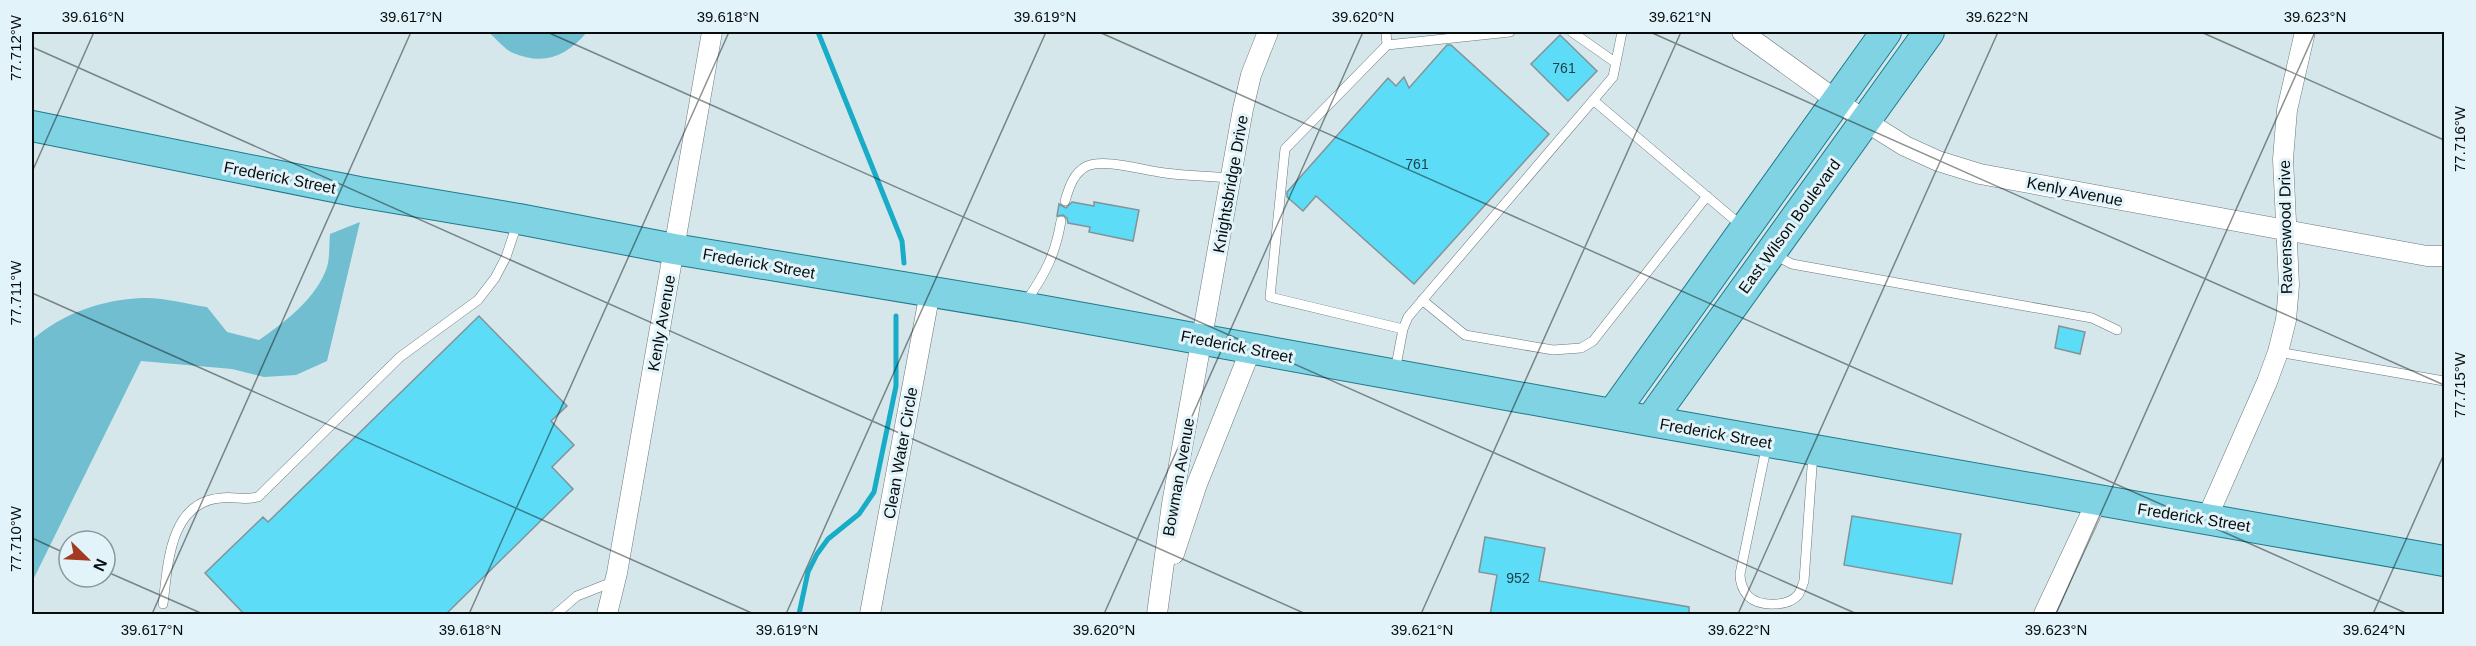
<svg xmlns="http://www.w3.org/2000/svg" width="2476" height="646" font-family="Arial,sans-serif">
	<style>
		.green { fill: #70bed0 }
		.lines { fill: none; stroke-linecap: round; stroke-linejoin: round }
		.stream { stroke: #18acc7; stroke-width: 5 }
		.building { fill: #5cdcf7; stroke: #829397; stroke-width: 1.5 }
		.lane-casing { stroke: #68787c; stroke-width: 10 }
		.street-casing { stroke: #68787c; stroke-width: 21 }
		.primary-casing { stroke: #1f7a8c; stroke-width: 32 }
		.lane { stroke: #fff; stroke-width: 9 }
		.street { stroke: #fff; stroke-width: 20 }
		.primary { stroke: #80d3e3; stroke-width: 30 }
		.ticks { fill: none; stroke: #070d0e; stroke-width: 1.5; stroke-opacity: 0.45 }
		.labels { text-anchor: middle; stroke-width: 6; stroke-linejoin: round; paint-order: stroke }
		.number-label { font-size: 14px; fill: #1c4148 }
		.street-label { font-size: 16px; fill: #070d0e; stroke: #e2f4f9 }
		.neatline { fill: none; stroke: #070d0e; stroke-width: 2 }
		.ticks-label { font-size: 15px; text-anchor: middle; fill: #070d0e }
	</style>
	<rect width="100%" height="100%" fill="#d5e7eb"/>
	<path class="green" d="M488 32H587C567 56 544 66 513 53 504 49 496 38 488 32Z
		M360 222 327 361 296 375 264 377 232 369 141 361 32 582V340C63 313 101 300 142 298 163 297 187 304 207 307L227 332 259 340C284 323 317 298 327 267 330 257 329 244 330 234Z"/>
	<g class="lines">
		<path class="stream" d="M818 32 902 241 904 263
			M799 614 808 572 817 554 828 539 859 514 874 492 896 386V316"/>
	</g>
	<path class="building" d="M1560 35 1597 71 1568 101 1531 64Z
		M1447 45H1451L1549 134 1414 284 1316 196 1303 211 1287 197V192L1388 78 1396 86 1404 77 1409 88Z
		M1072 202 1094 206V202L1139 210 1133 241 1089 232 1090 227 1068 223 1067 218 1063 215 1057 216 1059 204 1066 208Z
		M479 316 567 406 551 421 574 445 552 467 573 489 445 615H245L205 573 263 517 268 522Z
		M2059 326 2085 332 2080 354 2055 348Z
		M1852 516 1961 534 1952 584 1844 565Z
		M1485 537 1545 548 1539 581 1689 607V615H1490L1497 575 1479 572Z"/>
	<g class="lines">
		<defs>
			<path id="lane" d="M1386 32 1387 45
				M1572 32 1616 63
				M1593 100 1743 227
				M1065 201C1069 188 1073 173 1087 166 1105 158 1145 171 1165 173 1187 176 1209 176 1231 178
				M1775 255 1792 264 2092 318 2117 330
				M1422 300 1465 335 1553 350 1581 348 1593 341 1707 196
				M1025 303C1045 274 1055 256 1061 221
				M1403 329 1270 297 1285 149 1387 45 1510 32
				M2278 352 2444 381
				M1395 371 1403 329 1408 317 1613 77 1622 32
				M1767 444 1740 574C1740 583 1742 589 1748 596 1759 607 1788 607 1798 595 1801 591 1802 586 1804 581L1813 453
				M163 604C168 565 169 502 221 498 234 496 243 501 258 497L400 357 478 300 495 278 506 257 517 224
				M556 614 577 596 615 581"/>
			<path id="street" d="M1742 32 1865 121 1905 146 1938 161 1980 174 2427 256H2444
				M2207 518 2267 382 2278 352 2286 320 2289 285 2283 159 2287 110 2305 32
				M1174 554 1197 484 1251 349
				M607 614 617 573 712 32
				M870 614 930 292
				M1157 614 1172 504 1243 109 1251 75 1268 32
				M2044 614 2097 501"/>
			<path id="primary" d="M32 126 359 192 519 219 674 249 1023 307 1650 421 2444 561
				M1613 413 1886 32
				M1650 421 1929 32"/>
		</defs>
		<use href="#lane" class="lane-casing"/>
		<use href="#street" class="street-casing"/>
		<use href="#primary" class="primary-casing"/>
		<use href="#lane" class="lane"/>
		<use href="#street" class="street"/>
		<use href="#primary" class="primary"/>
	</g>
	<path class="ticks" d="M547 32 1857 614M1099 32 2408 614M1650 32 2444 385M2201 32 2444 140M32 47 1306 614M32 172 94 32M32 293 754 614M32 538 69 555M105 571 203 614M152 614 411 32M469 614 729 32M786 614 1046 32M1104 614 1363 32M1421 614 1681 32M1738 614 1998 32M2056 614 2315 32M2373 614 2444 454"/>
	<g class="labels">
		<g class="number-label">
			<text x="1564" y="73">761</text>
			<text x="1417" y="169">761</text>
			<text x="1518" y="583">952</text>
		</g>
		<g class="street-label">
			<text transform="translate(280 177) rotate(11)" y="6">Frederick Street</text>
			<text transform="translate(1230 184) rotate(-80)" y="6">Knightsbridge Drive</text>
			<text transform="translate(2075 191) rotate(11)" y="6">Kenly Avenue</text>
			<text transform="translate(1789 226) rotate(-54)" y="6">East Wilson Boulevard</text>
			<text transform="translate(2285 227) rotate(-91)" y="6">Ravenswood Drive</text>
			<text transform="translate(759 263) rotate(10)" y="6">Frederick Street</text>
			<text transform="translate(661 323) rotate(-80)" y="6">Kenly Avenue</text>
			<text transform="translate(1237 346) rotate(11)" y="6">Frederick Street</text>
			<text transform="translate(1716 433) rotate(10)" y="6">Frederick Street</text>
			<text transform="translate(900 453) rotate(-80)" y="6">Clean Water Circle</text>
			<text transform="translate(1178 477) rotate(-80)" y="6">Bowman Avenue</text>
			<text transform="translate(2194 517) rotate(9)" y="6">Frederick Street</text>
		</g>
	</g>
	<rect width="2476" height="646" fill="none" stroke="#e2f4f9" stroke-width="66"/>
	<g transform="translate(87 559) rotate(114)"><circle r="28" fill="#e2f4f9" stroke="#8a989b" stroke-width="1.5"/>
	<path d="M0-4.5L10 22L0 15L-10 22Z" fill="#a33a21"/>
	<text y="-9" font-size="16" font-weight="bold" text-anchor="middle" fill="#070d0e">N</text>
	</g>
	<rect x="33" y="33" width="2410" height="580" class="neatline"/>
	<g class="ticks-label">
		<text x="93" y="22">39.616°N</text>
		<text x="411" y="22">39.617°N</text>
		<text x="728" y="22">39.618°N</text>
		<text x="1045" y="22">39.619°N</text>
		<text x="1363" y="22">39.620°N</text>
		<text x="1680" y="22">39.621°N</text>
		<text x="1997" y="22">39.622°N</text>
		<text x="2315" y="22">39.623°N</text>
		<text transform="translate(16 48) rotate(-90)" y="5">77.712°W</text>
		<text transform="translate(2460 139) rotate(-90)" y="5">77.716°W</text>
		<text transform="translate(16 293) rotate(-90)" y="5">77.711°W</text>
		<text transform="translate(2460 385) rotate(-90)" y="5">77.715°W</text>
		<text transform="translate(16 539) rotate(-90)" y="5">77.710°W</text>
		<text x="152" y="635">39.617°N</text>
		<text x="470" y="635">39.618°N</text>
		<text x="787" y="635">39.619°N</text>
		<text x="1104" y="635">39.620°N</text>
		<text x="1422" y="635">39.621°N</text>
		<text x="1739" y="635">39.622°N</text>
		<text x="2056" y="635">39.623°N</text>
		<text x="2374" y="635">39.624°N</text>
	</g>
</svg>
